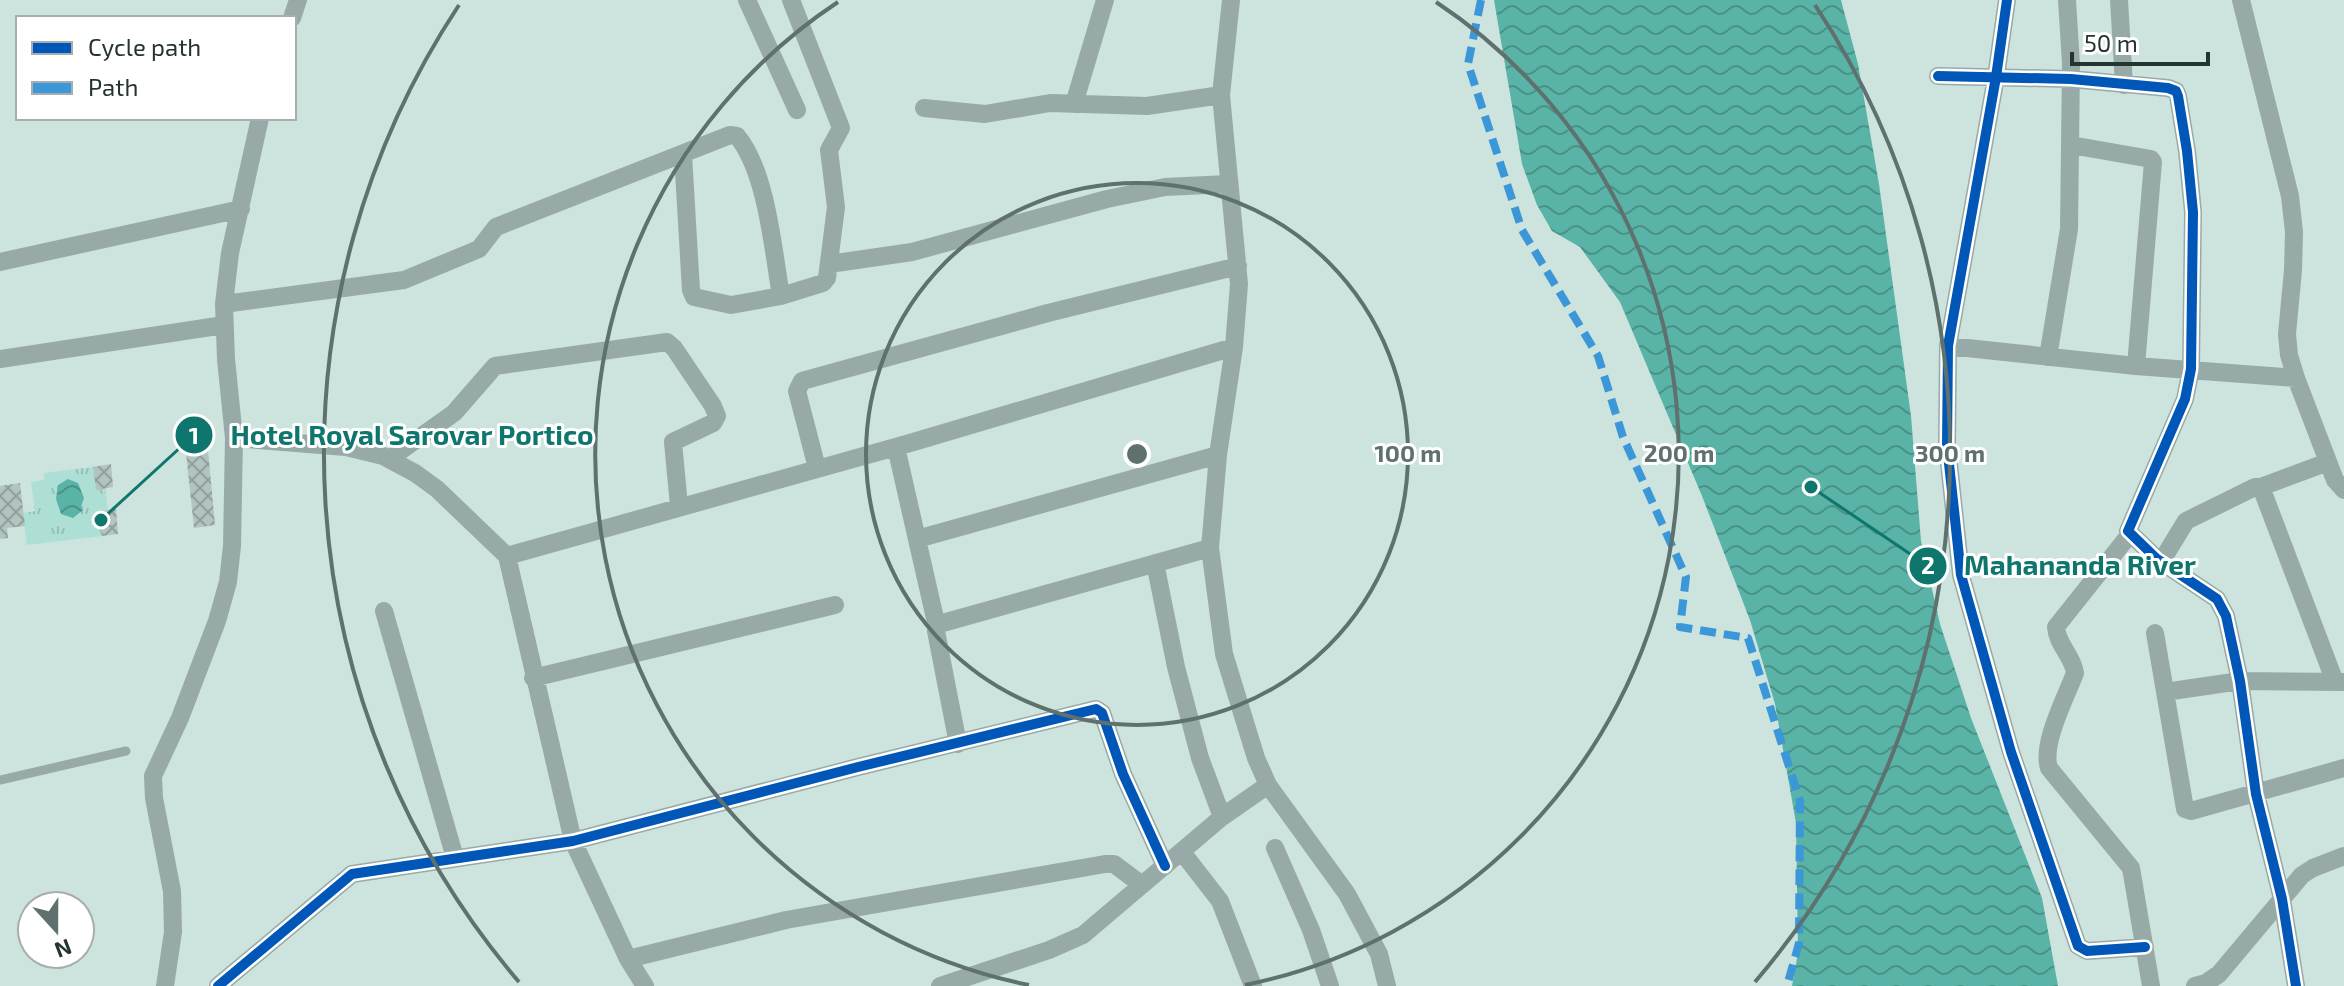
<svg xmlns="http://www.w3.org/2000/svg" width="2344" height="986" font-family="'Exo 2',sans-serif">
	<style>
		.grass { fill: url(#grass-tufts) }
		.water { fill: url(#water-waves) }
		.building { fill: url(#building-cross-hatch) }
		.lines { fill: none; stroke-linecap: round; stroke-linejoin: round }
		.lane { stroke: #98aaa7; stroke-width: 9 }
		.street { stroke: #98aaa7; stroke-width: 18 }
		.quiet { stroke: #3b97d8; stroke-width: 8; stroke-dasharray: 16 8; stroke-linecap: butt }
		.cycleway-casing { stroke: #fff; stroke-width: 15 }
		.cycleway { stroke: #0057b8; stroke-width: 10 }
		.ring { fill: none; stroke: #5f716e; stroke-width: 4 }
		.centre { fill: #5f716e; stroke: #fff; stroke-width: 4 }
		.ring-label { font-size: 24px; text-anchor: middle; font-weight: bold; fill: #5f716e; stroke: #fff; stroke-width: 6; stroke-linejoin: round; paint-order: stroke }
		.leader { fill: none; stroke: #0f766e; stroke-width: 3 }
		.callout-dot { fill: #0f766e; stroke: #fff; stroke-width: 3 }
		.mark-label { font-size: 24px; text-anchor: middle; font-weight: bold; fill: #fff }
		.callout-label { font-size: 28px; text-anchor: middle; font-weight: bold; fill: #0f766e; stroke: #fff; stroke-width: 6; stroke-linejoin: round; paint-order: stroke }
	</style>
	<defs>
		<pattern id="grass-tufts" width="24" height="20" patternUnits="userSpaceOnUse" patternTransform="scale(2)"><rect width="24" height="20" fill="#aedfd5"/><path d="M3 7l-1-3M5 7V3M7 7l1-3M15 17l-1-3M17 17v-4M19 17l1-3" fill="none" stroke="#96c0b7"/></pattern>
		<pattern id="water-waves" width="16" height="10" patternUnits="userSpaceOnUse" patternTransform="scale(2)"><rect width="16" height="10" fill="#59b3a6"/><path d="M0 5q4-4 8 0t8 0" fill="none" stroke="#499288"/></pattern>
		<pattern id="building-cross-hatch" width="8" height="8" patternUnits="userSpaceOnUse" patternTransform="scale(2)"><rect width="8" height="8" fill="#b2c4c0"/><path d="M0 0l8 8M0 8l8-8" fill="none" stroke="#91a09d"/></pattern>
	</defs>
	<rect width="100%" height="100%" fill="#cce3de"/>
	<path class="grass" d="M93 467 96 489 105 488 108 510 102 536 27 545 23 513 35 511 31 482 44 480V473Z"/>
	<path class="water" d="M1494 0H1841L1858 64 1879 184 1911 416 1921 541 1940 624 1971 718 2042 898 2058 986H1792L1798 953 1796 823 1775 704 1750 620 1702 496 1620 302 1580 247 1552 231 1537 205 1522 164Z
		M68 479 78 483 84 498 81 507 83 510 73 518 61 514 56 499 58 485Z"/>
	<path class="building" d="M208 450 215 525 194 528 186 453Z
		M111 464 113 487 96 490 93 467Z
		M20 483 25 526 7 528 8 538 0 539V486Z
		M116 509 118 534 102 536 99 511Z"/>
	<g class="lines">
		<path class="lane" d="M0 780 126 751"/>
		<path class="street" d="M747 0 797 110
			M1231 0 1221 95 1239 284 1234 347 1218 455 1210 548 1224 654 1256 758 1268 785 1347 894 1379 954 1387 986
			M2007 0 1996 77 1948 346 1947 445 1961 575 2011 752 2078 946 2087 951 2145 947
			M2119 0 2124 85
			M2241 0 2290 196 2294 232 2293 270 2287 334 2289 355 2296 378 2335 480 2344 490
			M292 18 298 0
			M1938 76 2071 79 2168 88 2176 91 2178 96 2187 151 2193 212 2191 369 2185 399 2128 531 2157 559 2217 599 2226 616 2240 681 2256 794 2282 899 2296 986
			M1074 104 1105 0
			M924 108 985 114 1050 103 1147 106 1221 95
			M2071 145 2151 159 2153 162 2136 366
			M683 155 691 290 694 297 731 305 781 296 823 283 827 278 836 207 829 150 841 128 791 0
			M0 262 241 209
			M829 264 912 252 1107 199 1165 187 1228 184
			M224 304 404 280 479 249 496 227 730 135 737 136C767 172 773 250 781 296
			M1948 346 2136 366 2296 378
			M2048 357 2069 229 2071 64 2067 0
			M0 359 224 325
			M234 438 346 447 383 456 415 473 437 489 507 556 573 841 628 959 645 986
			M896 447 937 627
			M389 459 454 413 495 366 667 342 674 348 713 406 717 416 713 423 673 442 679 506
			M817 468 797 391 802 381 1048 313 1238 266
			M2261 487 2328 462
			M2130 534 2056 627C2057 645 2073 656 2075 673 2066 697 2041 744 2049 768L2131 868 2151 986
			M917 539 1218 455
			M507 556 910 443 1234 347
			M2161 562 2186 521 2255 487H2261L2335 682
			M1155 563 1176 667 1200 758 1222 817
			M384 611 455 858
			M2155 633 2185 809 2191 811 2344 768
			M533 678 835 605
			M2165 692 2240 681 2344 682
			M958 744 936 631 939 624 1210 548
			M1275 848 1311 930 1330 986
			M1182 852 1220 901 1253 986
			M628 959 786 920 1105 864H1114L1142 885
			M165 986 173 932 172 891 154 798 153 776 180 718 217 621 228 582 232 546 234 438 226 359 224 304 230 253 260 118
			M218 986 352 874 573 841 858 767 1096 709 1102 713 1123 774 1165 866
			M940 986 1049 950 1083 935 1222 817 1268 785
			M2195 986 2206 983 2219 974 2302 875 2313 868 2344 856"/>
		<path class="quiet" d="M1481 0 1468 64 1522 230 1598 356 1623 437 1686 577 1680 627 1748 638 1800 801 1799 943 1787 986"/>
		<defs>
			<path id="cycleway" d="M2007 0 1996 77 1948 346 1947 445 1961 575 2011 752 2078 946 2087 951 2145 947
				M1938 76 2071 79 2168 88 2176 91 2178 96 2187 151 2193 212 2191 369 2185 399 2128 531 2157 559 2217 599 2226 616 2240 681 2256 794 2282 899 2296 986
				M218 986 352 874 573 841 858 767 1096 709 1102 713 1123 774 1165 866"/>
		</defs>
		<use href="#cycleway" class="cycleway-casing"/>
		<use href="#cycleway" class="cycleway"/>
	</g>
	<g class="ring">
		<circle cx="1137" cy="454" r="271"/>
		<path d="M1029 985A542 542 0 0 1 838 2M1436 2A542 542 0 0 1 1245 985"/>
		<path d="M519 982A813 813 0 0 1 459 5M1815 5A813 813 0 0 1 1755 982"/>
	</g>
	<circle cx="1137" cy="454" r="12" class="centre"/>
	<g class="ring-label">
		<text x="1408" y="462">100 m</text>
		<text x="1679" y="462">200 m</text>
		<text x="1950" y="462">300 m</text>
	</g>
	<path class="leader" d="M101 520L194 435M1811 487L1928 566"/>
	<g class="callout-dot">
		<circle cx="101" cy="520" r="8"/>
		<circle cx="1811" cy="487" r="8"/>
		<circle cx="194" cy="435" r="20"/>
		<circle cx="1928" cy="566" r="20"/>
	</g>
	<g class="mark-label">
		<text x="194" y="444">1</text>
		<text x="1928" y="574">2</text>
	</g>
	<g class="callout-label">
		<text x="412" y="445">Hotel Royal Sarovar Portico</text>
		<text x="2080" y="575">Mahananda River</text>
	</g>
	<rect x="16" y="16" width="280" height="104" fill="#ffffff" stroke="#a7aead" stroke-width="2"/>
	<rect x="32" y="42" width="40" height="12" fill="#0057b8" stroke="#a7aead" stroke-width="2"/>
	<text x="88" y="56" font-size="24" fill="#243431">Cycle path</text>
	<rect x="32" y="82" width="40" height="12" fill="#3b97d8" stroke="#a7aead" stroke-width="2"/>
	<text x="88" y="96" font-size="24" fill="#243431">Path</text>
	<g transform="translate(56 930) rotate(159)"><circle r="38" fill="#ffffff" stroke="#a7aead" stroke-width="2"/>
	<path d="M0-6L14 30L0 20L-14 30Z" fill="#5f716e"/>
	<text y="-12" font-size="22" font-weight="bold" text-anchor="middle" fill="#243431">N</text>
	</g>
	<path d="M2072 52v12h136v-12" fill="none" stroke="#243431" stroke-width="4"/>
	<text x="2084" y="52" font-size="24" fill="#243431" stroke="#ffffff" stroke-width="6" paint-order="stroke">50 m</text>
</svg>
